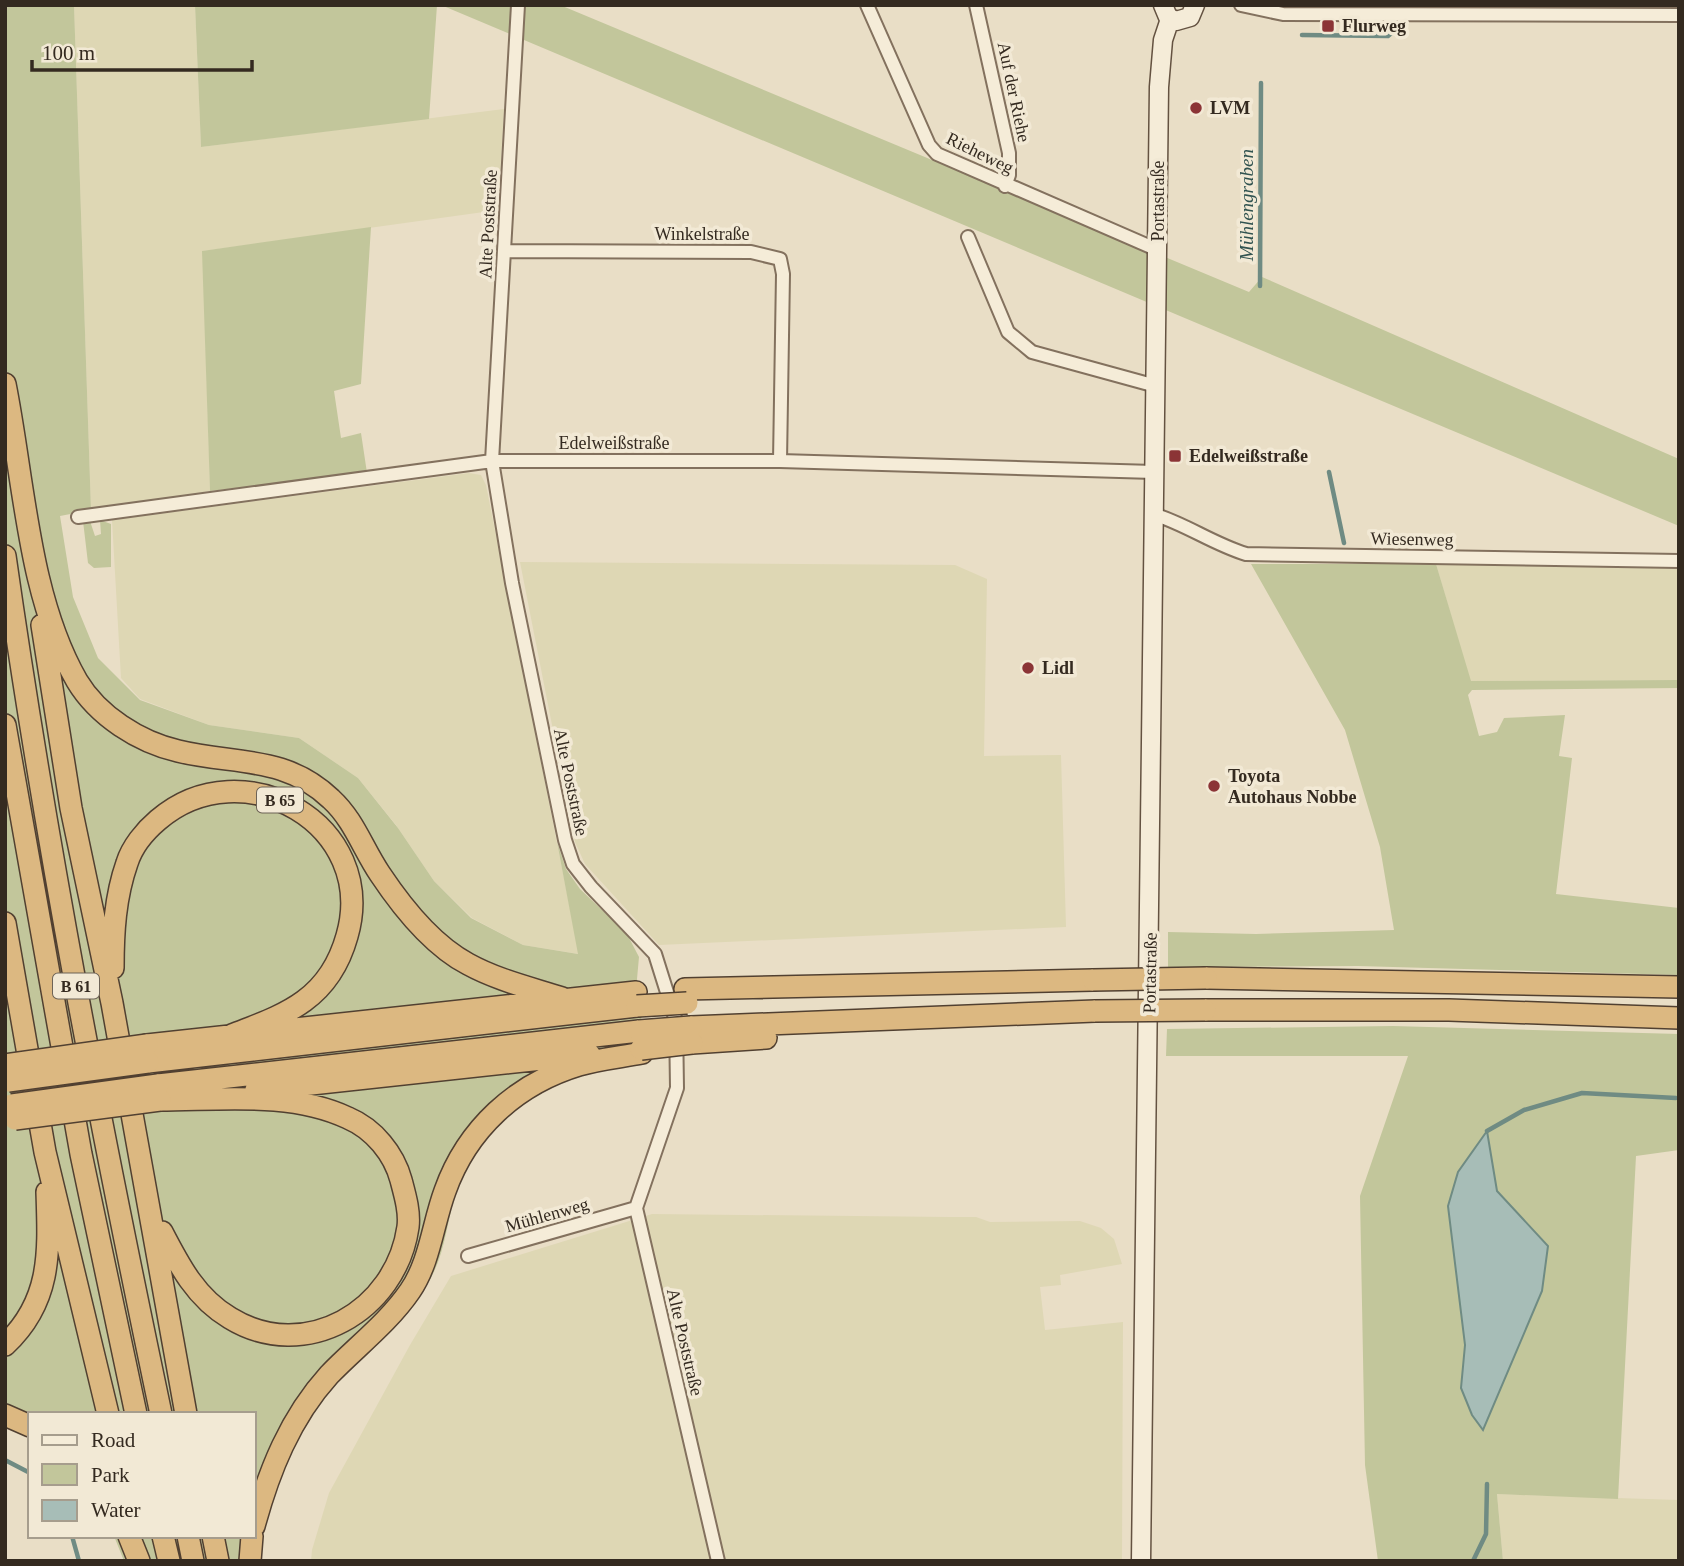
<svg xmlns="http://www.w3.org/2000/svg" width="1684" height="1566" font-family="Georgia,serif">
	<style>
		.farmland { fill: #ded7b4 }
		.green { fill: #c2c69b; fill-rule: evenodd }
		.water { fill: #a7bdb7; stroke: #6f8b83; stroke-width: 2 }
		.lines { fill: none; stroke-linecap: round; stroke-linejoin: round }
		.stream { stroke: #6f8b83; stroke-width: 4.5 }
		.minor-casing { stroke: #83715e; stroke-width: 16 }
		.secondary-casing { stroke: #645241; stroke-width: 21 }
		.trunk-casing { stroke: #514031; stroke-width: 24 }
		.minor { stroke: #f5ecd8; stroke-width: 12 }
		.secondary { stroke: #f5ecd8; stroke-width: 18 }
		.trunk { stroke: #dcb881; stroke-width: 21 }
		.trunk-bridge-casing { stroke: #514031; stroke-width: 24; stroke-linecap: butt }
		.trunk-bridge { stroke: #dcb881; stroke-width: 21 }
		.poi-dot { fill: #8b3436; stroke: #f2e9d5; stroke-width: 2.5 }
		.labels { text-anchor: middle; stroke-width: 7; stroke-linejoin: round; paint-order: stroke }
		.shield { fill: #f2e9d5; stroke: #6d6356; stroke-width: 2 }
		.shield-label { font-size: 16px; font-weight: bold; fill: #342a20 }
		.poi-label { font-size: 18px; font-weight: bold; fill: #342a20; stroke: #f2e9d5; text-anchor: start }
		.street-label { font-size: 18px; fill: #342a20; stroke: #f2e9d5 }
		.water-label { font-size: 19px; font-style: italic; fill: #315350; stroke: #f2e9d5 }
	</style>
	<rect width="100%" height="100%" fill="#e9dec6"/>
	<path class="farmland" d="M74 5H195L201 147 504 109 498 210 203 251 210 491 91 510Z
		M469 473 481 475 486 485 579 954 523 945 472 918 434 881 396 825 358 778 299 738 209 725 140 699 121 678 112 520Z
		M520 562 955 565 987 579 984 756 1061 755 1066 927 659 945 585 864 575 842Z
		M1436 564 1679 567V680L1470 681Z
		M652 1214 949 1217H976L990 1222 1080 1221 1101 1228 1114 1239 1122 1264 1060 1275 1061 1285 1040 1287 1045 1330 1123 1322 1122 1561H311L312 1550 329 1493 410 1345 451 1276Z
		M1497 1494 1679 1500V1561H1503Z"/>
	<path class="green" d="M5 5H74L91 510 60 516 73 597 98 658 140 700 209 725 299 738 358 778 398 828 434 881 471 918 523 945 578 954 557 842 566 869 580 889 627 934 639 957 637 979 646 1063C594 1069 536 1085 497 1124 480 1142 463 1167 456 1191 447 1221 445 1256 428 1283 401 1326 363 1350 332 1388 290 1438 268 1498 257 1561H124L114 1536H254V1414H30V1436L5 1428Z
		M195 5H437L429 119 201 147Z
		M441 5H560L1249 292 1262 277 1679 459V526Z
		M371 227 361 384 334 391 341 438 361 433 367 473 210 491 202 251Z
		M100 520 111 524V567L94 568 88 563 83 521H90L95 536 101 534Z
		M1251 564H1436L1471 681 1679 680V688L1472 690 1468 695 1479 736 1497 732 1504 718 1565 715 1559 756 1572 758 1556 894 1679 908V975L1358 966 1168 967V932L1256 934 1394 930 1380 847 1345 730Z
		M1393 1026 1679 1034V1150L1636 1156 1618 1499 1497 1494 1503 1561H1378L1365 1465 1360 1196 1408 1056H1166L1167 1029ZM1487 1132 1497 1191 1548 1246 1542 1291 1483 1429 1461 1388 1465 1345 1457 1270Z"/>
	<path class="water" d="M1487 1131 1497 1191 1548 1246 1542 1291 1483 1430 1472 1415 1461 1388 1465 1345 1448 1206 1458 1172Z"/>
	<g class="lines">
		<path class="stream" d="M1302 35 1388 36 1395 30
			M1260 286 1261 83
			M1329 472 1344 543
			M1487 1131 1524 1110 1582 1093 1676 1098
			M5 1460 30 1473
			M72 1536 79 1561
			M1473 1561 1486 1534 1487 1484"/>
		<defs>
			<path id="minor" d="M518 5 492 461 512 583 565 840 573 864 591 887 655 954 676 1021 677 1088 636 1208 718 1561
				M867 5 929 145 937 154 1158 250
				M976 5 1009 153V175L1005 186
				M1241 5 1283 14 1679 15
				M968 237 1008 332 1032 352 1156 386
				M504 251 751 252 780 259 783 274 780 461
				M1153 514C1186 524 1213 544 1246 554L1679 561
				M78 517 492 461H780L1154 472
				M468 1256 636 1208"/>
			<path id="secondary" d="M1163 5 1168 17 1176 21 1190 17 1195 5
				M1141 1561 1159 87 1163 40 1170 19"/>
			<path id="trunk" d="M5 384C24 479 28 596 77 681 98 716 139 742 178 751 235 765 285 755 331 799 354 820 363 849 380 874 402 907 432 945 468 964 497 980 531 988 562 998
				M5 556C46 844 101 1129 161 1414
				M42 625 71 808 112 1003 186 1414
				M5 725 81 1154 136 1414
				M5 923 45 1152 108 1414
				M113 968C113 933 115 897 127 863 132 847 145 831 158 820 243 747 379 825 347 936 340 961 326 985 304 1001 282 1017 257 1025 232 1035
				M1206 978 1679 987
				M685 989 1093 980
				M1205 1010H1449L1679 1018
				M691 1027 1095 1011
				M692 1043 766 1038
				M147 1045 636 992
				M148 1062 637 1006
				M158 1085 639 1031
				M256 1090 589 1054
				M160 1100C221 1100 291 1091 348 1118 374 1129 394 1154 401 1180 405 1195 410 1212 408 1227 396 1311 305 1364 230 1318 196 1298 179 1265 162 1232
				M5 1345C52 1301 49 1252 47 1192
				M5 1415 30 1426
				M254 1526C269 1471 290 1418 329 1375 356 1347 388 1323 410 1291 430 1262 433 1223 445 1191 467 1129 516 1084 579 1065 599 1059 621 1057 642 1053
				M129 1536 139 1561
				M163 1536 169 1561
				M188 1536 193 1561
				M213 1536 218 1561
				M250 1561 252 1536"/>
		</defs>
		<use href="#minor" class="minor-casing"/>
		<use href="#secondary" class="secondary-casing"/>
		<use href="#trunk" class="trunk-casing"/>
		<use href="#minor" class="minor"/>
		<use href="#secondary" class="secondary"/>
		<use href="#trunk" class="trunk"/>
		<defs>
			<path id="trunk-bridge" d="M1093 980 1206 978
				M637 1006 687 1003
				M1095 1011 1205 1010
				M639 1031 691 1027
				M641 1049 692 1043
				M5 1065 147 1045
				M8 1081 148 1062
				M12 1105 158 1085
				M15 1119 160 1100"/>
		</defs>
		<use href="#trunk-bridge" class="trunk-bridge-casing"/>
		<use href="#trunk-bridge" class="trunk-bridge"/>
	</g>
	<g class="poi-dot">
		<rect x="1321" y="19" width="14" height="14" rx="3.5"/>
		<circle cx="1196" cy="108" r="7"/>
		<rect x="1168" y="449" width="14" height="14" rx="3.5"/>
		<circle cx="1028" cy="668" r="7"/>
		<circle cx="1214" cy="786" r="7"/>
	</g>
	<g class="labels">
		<g class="shield">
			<rect x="257" y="787.5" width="46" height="25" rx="5"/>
			<rect x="53" y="973.5" width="46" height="25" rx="5"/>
		</g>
		<g class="shield-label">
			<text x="280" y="806">B 65</text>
			<text x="76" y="992">B 61</text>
		</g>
		<g class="poi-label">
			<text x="1342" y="32">Flurweg</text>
			<text x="1210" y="114">LVM</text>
			<text x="1189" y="462">Edelweißstraße</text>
			<text x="1042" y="674">Lidl</text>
			<text x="1228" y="782">Toyota<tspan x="1228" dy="21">Autohaus Nobbe</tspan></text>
		</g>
		<g class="street-label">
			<text transform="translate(1014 92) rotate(78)" y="6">Auf der Riehe</text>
			<text transform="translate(980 153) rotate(26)" y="6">Rieheweg</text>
			<text transform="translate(1158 201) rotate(-90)" y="6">Portastraße</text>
			<text transform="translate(488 224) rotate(-87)" y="6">Alte Poststraße</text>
			<text x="702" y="240">Winkelstraße</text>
			<text x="614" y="449">Edelweißstraße</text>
			<text transform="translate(1412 539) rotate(1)" y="6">Wiesenweg</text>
			<text transform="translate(571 782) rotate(78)" y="6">Alte Poststraße</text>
			<text transform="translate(1150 973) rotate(-89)" y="6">Portastraße</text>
			<text transform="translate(547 1215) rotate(-16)" y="6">Mühlenweg</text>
			<text transform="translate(685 1342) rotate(77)" y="6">Alte Poststraße</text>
		</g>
		<g class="water-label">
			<text transform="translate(1246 205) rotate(-90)" y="7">Mühlengraben</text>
		</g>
	</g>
	<rect width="1684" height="1566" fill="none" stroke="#342a20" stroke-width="14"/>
	<rect x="28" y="1412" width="228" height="126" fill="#f2e9d5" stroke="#a69d8d" stroke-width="2"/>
	<rect x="42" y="1435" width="35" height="10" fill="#f5ecd8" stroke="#a69d8d" stroke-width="2"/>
	<text x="91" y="1447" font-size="21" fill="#342a20">Road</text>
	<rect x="42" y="1464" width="35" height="21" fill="#c2c69b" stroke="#a69d8d" stroke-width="2"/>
	<text x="91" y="1482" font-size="21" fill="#342a20">Park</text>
	<rect x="42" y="1500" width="35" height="21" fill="#a7bdb7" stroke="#a69d8d" stroke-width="2"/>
	<text x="91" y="1517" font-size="21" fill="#342a20">Water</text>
	<path d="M32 60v10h220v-10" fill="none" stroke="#342a20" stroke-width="3.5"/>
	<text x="42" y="60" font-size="21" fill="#342a20" stroke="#f2e9d5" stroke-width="5" paint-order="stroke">100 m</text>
</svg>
